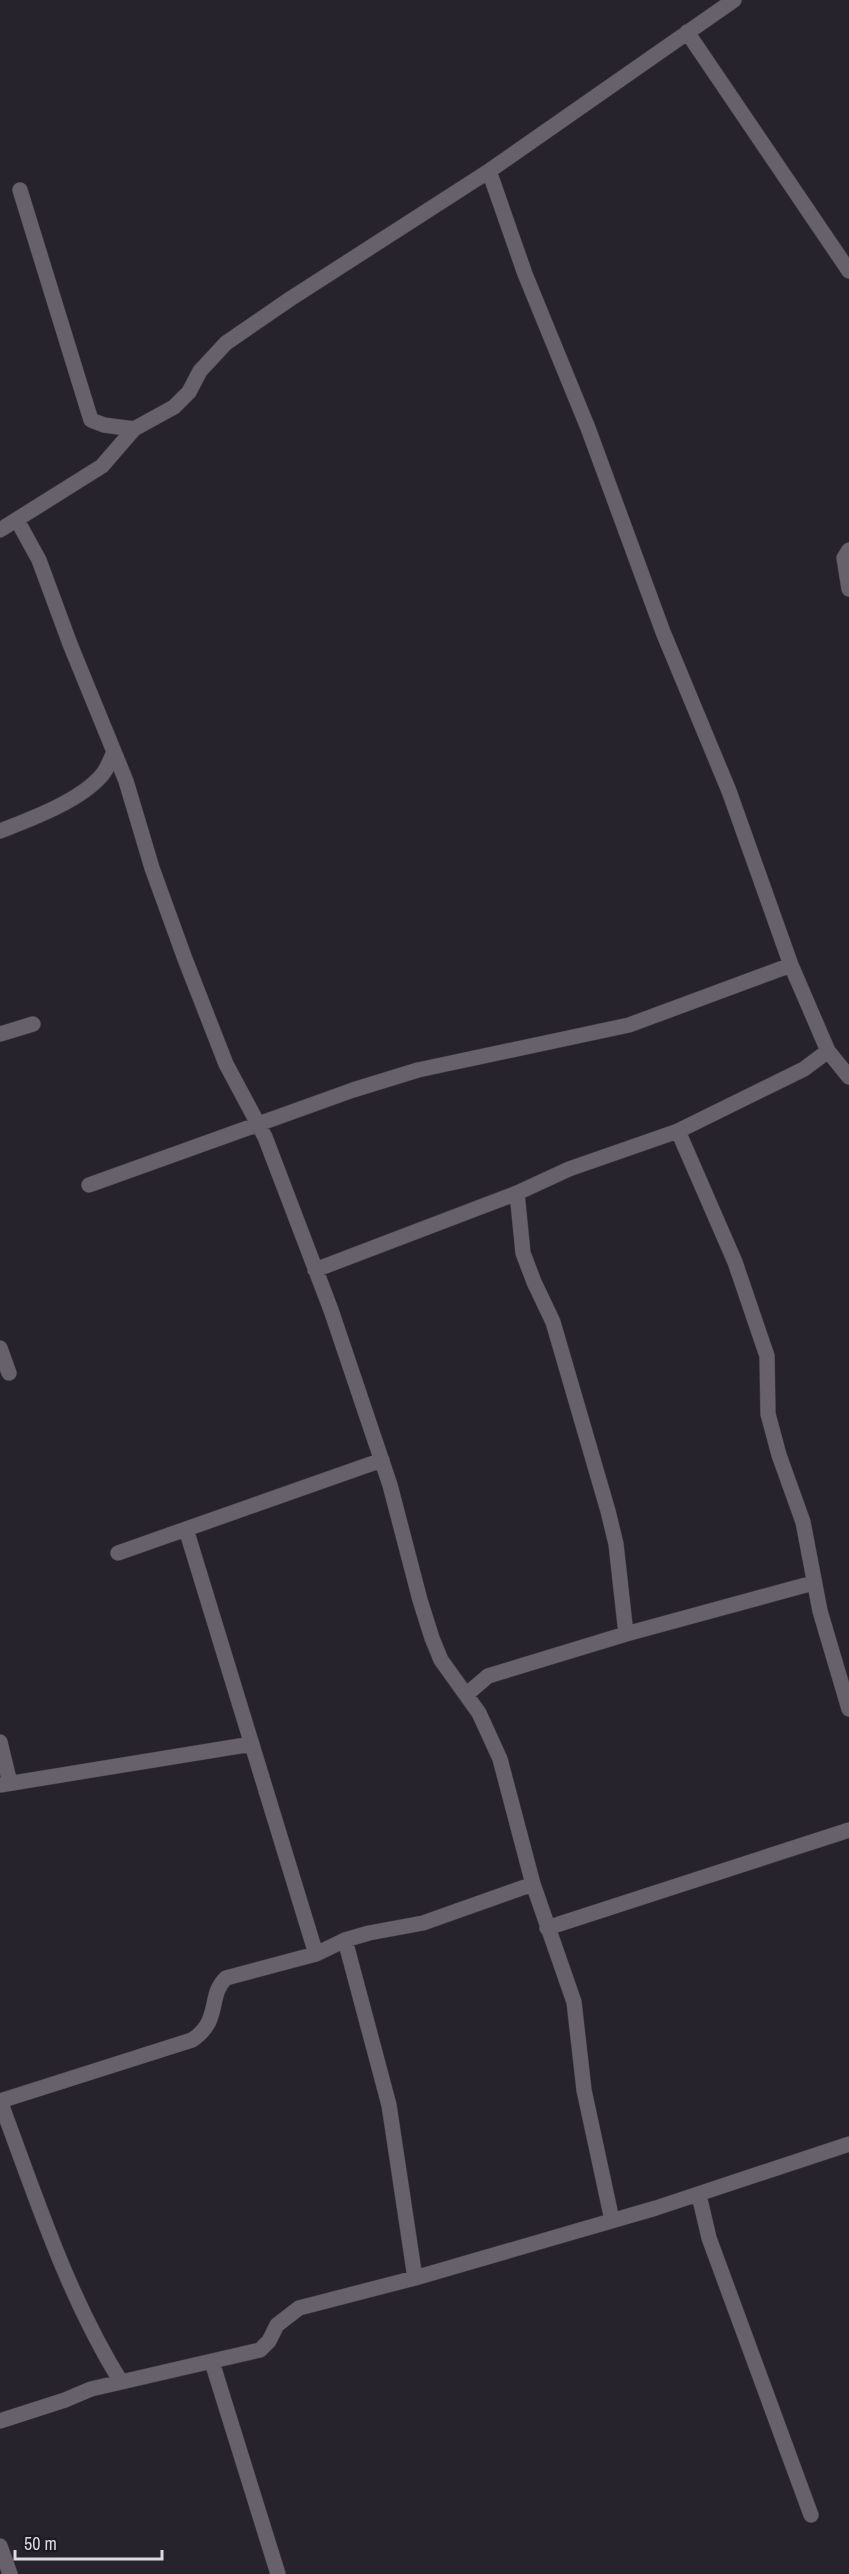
<svg xmlns="http://www.w3.org/2000/svg" width="849" height="2574" font-family="'Archivo Narrow',sans-serif">
	<style>
		.lines { fill: none; stroke-linecap: round; stroke-linejoin: round }
		.minor-casing { stroke: #413e46; stroke-width: 16 }
		.minor { stroke: #66616b; stroke-width: 15 }
	</style>
	<rect width="100%" height="100%" fill="#27232c"/>
	<g class="lines">
		<defs>
			<path id="minor" d="M687 32 849 271
				M489 171 525 274 588 428 663 632 729 791 791 965 828 1051 849 1077
				M20 190 91 420 104 425 134 429
				M17 520 39 560 70 644 126 781 152 868 185 959 226 1064 265 1137 331 1310 390 1485 420 1600 432 1638 441 1660 479 1713 500 1759 533 1884 574 2002 584 2090 612 2220
				M0 530 102 466 134 429 174 407 189 392 200 371 226 343 290 299 489 171 734 0
				M849 550 844 558 849 589
				M0 831C31 819 80 801 102 775 107 769 110 761 113 754
				M0 1034 33 1024
				M678 1131 735 1262 767 1356 768 1414 779 1455 803 1522 820 1611 849 1709
				M89 1185 353 1090 418 1070 629 1025 791 965
				M517 1193 523 1253 534 1282 553 1322 608 1511 616 1544 626 1634
				M315 1270 517 1193 569 1169 678 1131 804 1069 828 1051
				M0 1348 9 1373
				M186 1529 316 1954
				M118 1553 382 1460
				M467 1694 488 1676 626 1634 813 1583
				M0 1742 10 1783
				M0 1785 252 1744
				M547 1928 849 1830
				M345 1940 389 2105 415 2278
				M0 2101 192 2040C222 2020 207 1996 226 1978L316 1954 345 1940 369 1933 423 1923 533 1884
				M0 2101C36 2197 67 2295 121 2382
				M699 2195 709 2238 811 2515
				M212 2362 278 2574
				M0 2421 65 2400 91 2389 260 2350 269 2341 277 2325 299 2308 415 2278 656 2208 849 2144
				M0 2546 10 2574"/>
		</defs>
		<use href="#minor" class="minor-casing"/>
		<use href="#minor" class="minor"/>
	</g>
	<path d="M15 2550v9h147v-9" fill="none" stroke="#dcdae0" stroke-width="3"/>
	<text x="24" y="2550" font-size="18" fill="#dcdae0" stroke="#1e1a22" stroke-width="4.5" paint-order="stroke">50 m</text>
</svg>
